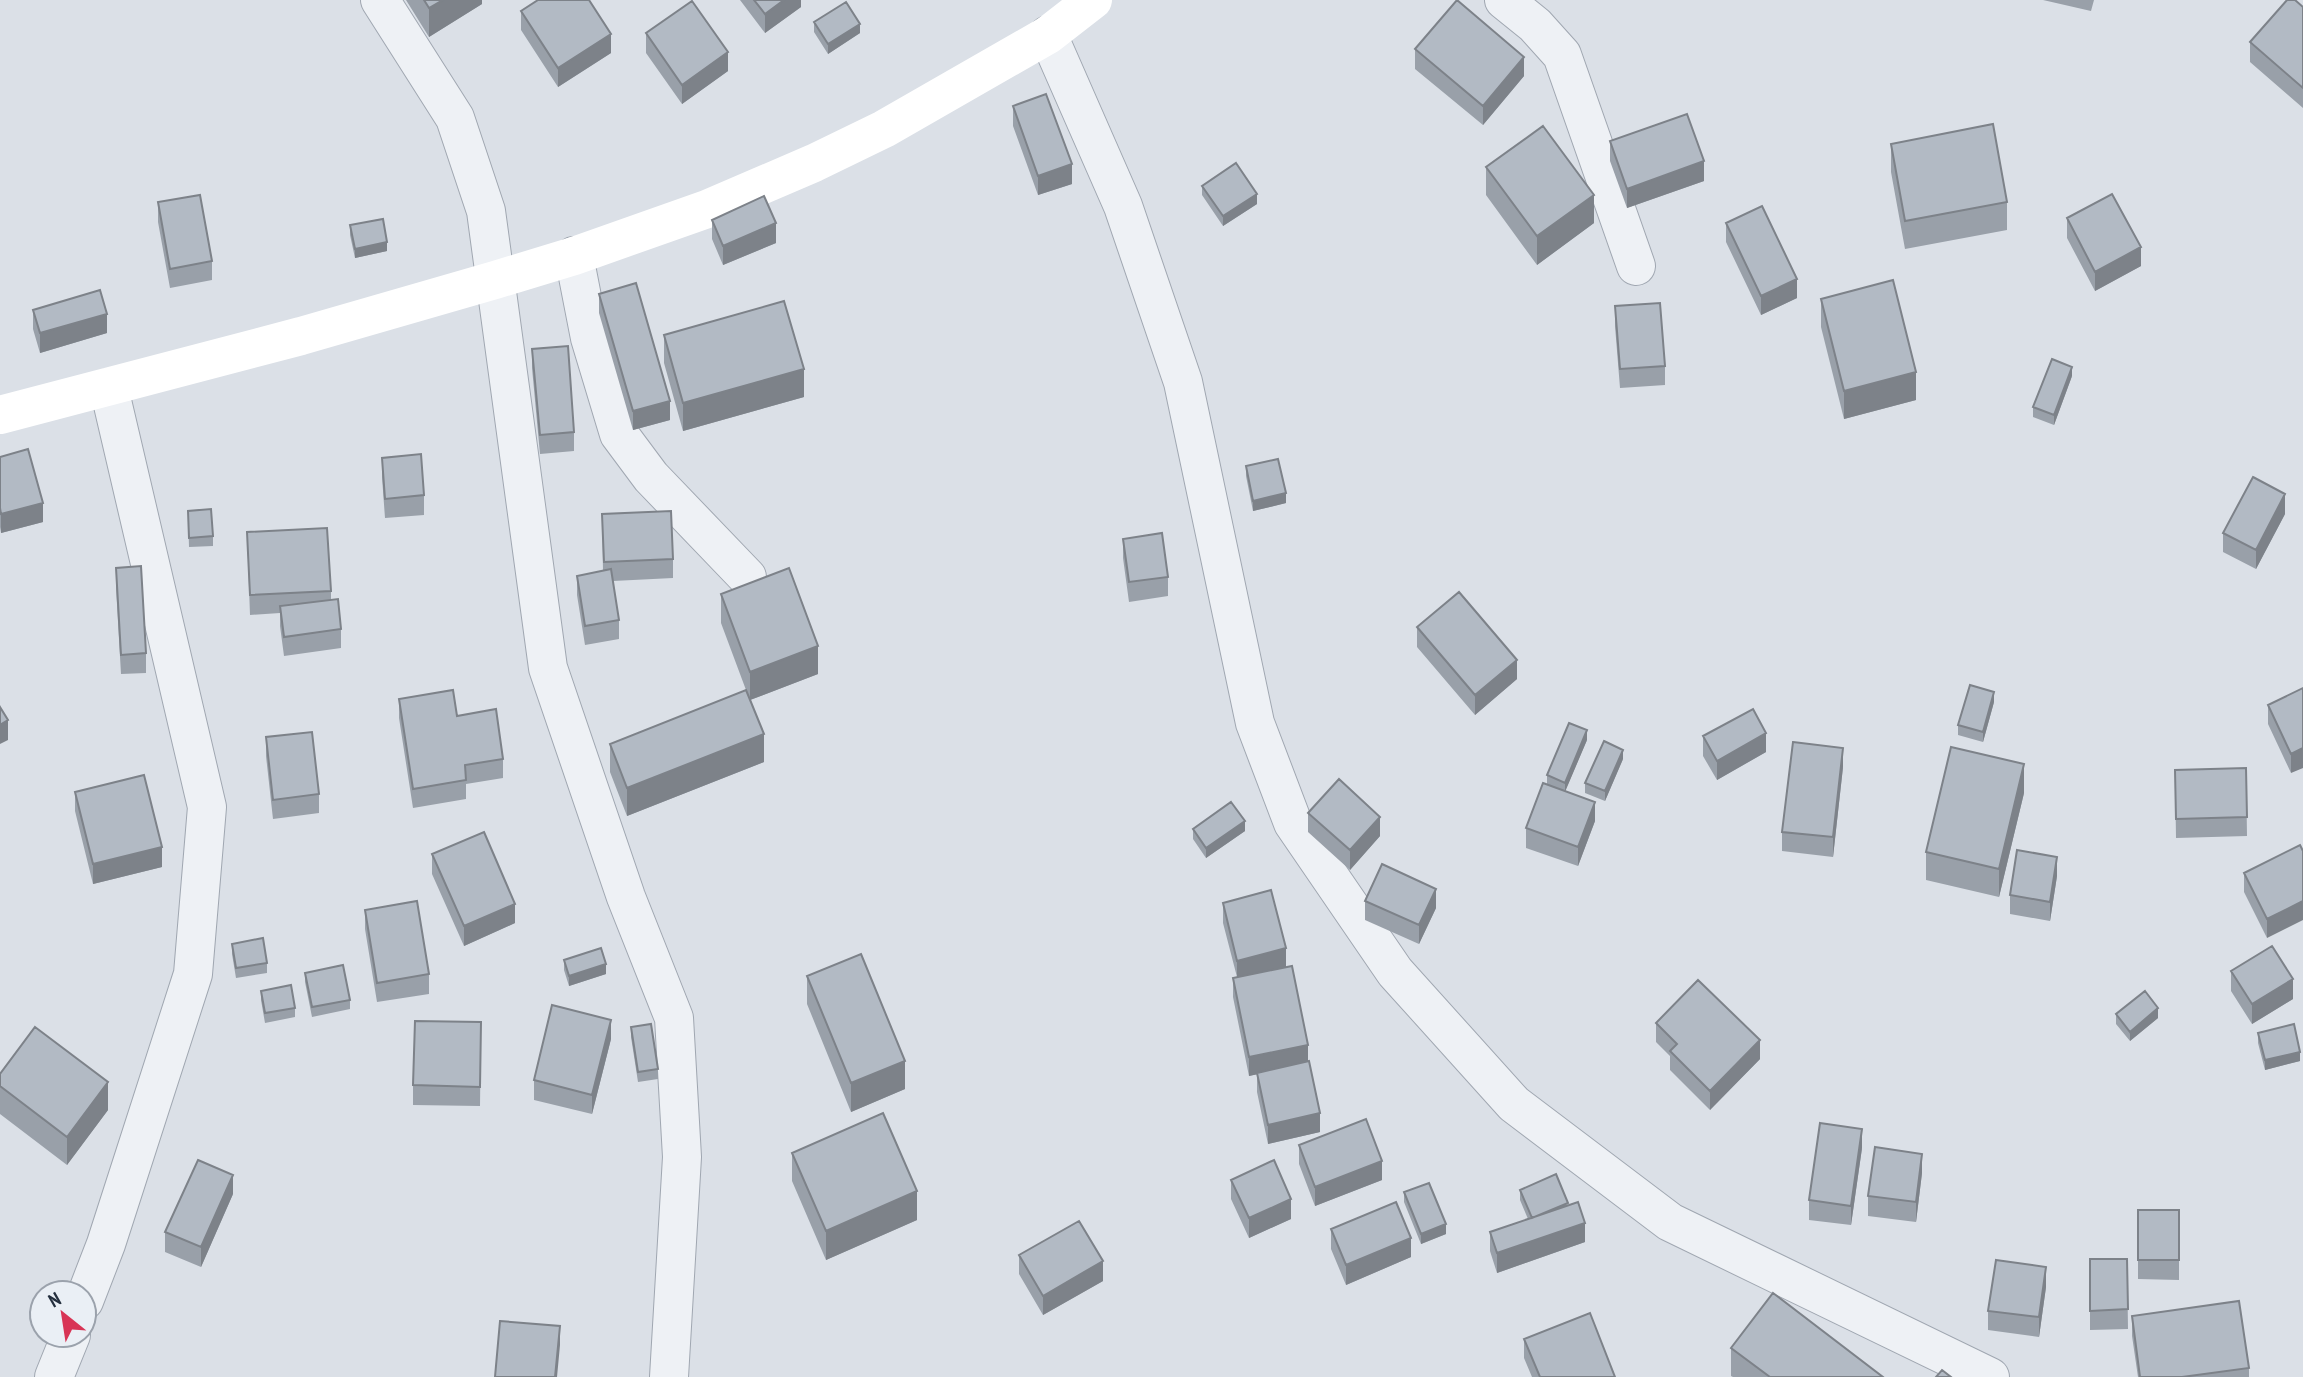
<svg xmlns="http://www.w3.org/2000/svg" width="2303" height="1377" font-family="'PT Sans Narrow',sans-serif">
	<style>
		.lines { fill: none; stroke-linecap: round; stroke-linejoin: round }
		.street-casing { stroke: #a0a7b1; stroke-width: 40 }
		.street { stroke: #eef1f5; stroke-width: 38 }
		.secondary { stroke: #fff; stroke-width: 38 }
		.wall { fill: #99a0a9 }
		.shaded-wall { fill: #7d8289 }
		.building { fill: #b2bac4; stroke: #7d8289; stroke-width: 2 }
	</style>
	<rect width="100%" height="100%" fill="#dbe0e7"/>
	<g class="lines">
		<defs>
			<path id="street" d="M380 0 455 118 486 211 548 668 626 897 674 1018 682 1157 669 1377
				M1504 0 1535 25 1562 55 1636 266
				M1048 35 1123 206 1183 382 1255 723 1293 823 1395 972 1514 1104 1670 1222 1990 1377
				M574 256 590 338 619 434 651 477 747 577
				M84 1301 106 1244 193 974 207 807 109 388
				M54 1377 71 1335"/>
		</defs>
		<use href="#street" class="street-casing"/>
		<use href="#street" class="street"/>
		<path class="secondary" d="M0 415 301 336 495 280 574 256 707 209 814 163 884 129 1048 35 1093 0"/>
	</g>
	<path class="wall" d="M406 0H482V4L429 37Z
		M740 0H801V7L765 33Z
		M2043 0H2094L2091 11Z
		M2303 7V108L2250 62V42Z
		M521 11 611 53 558 87 521 30Z
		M814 22 860 33 828 54 814 32Z
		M646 33 728 71 682 104 646 53Z
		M1415 49 1524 76 1483 125 1415 69Z
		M1013 106 1072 184 1038 195 1013 126Z
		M1610 141 1704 181 1627 208 1610 161Z
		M1891 144 2007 202V230L1905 249 1891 172Z
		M1486 167 1594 223 1537 265 1486 195Z
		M1202 186 1257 204 1223 226 1202 195Z
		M158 202 212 261V280L170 288 158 222Z
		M2067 218 2141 266 2095 291 2067 238Z
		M712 220 776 243 723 265 712 239Z
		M1726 223 1797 298 1761 315 1726 242Z
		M350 225 387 251 355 258 350 235Z
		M599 294 670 420 633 430 599 313Z
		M1821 299 1916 400 1844 419 1821 327Z
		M1615 306 1665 366V385L1620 388 1615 326Z
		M33 310 107 333 40 353 33 329Z
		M664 335 804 397 683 431 664 363Z
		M532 349 574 432V451L540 454 532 368Z
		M2072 376 2054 425 2033 417V407Z
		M0 457 43 522 1 533 0 527Z
		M382 458 424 495V515L385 518 382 477Z
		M1246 466 1286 503 1253 511 1246 476Z
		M188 511 213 536V546L189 547Z
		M602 514 673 559V578L613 581 619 620V639L585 645 577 595V576L603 571Z
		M2285 514 2256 569 2223 552V533Z
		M247 532 331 591V600L341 629V648L284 656 280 626V613L250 615Z
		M1123 539 1168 577V596L1129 602 1123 558Z
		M116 568 146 653V673L121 674 116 587Z
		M721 594 818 674 750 700 764 762 627 816 610 772V744L746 690 721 623Z
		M1417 627 1517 679 1475 715 1417 647Z
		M2303 688 2291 773 2268 724V705Z
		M399 699 457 716 503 759V778L466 784V799L413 808 399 718Z
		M1994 702 1983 742 1958 735V725Z
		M1703 736 1766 752 1717 780 1703 756Z
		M266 737 319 794V813L273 819 266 756Z
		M1587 740 1565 791 1595 821 1578 866 1526 848V828L1547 784V775Z
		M1623 759 1605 801 1585 793V783Z
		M1843 767 1833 857 1782 851V832Z
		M2246 768 2247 836 2176 838 2175 770Z
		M75 792 162 867 93 884 75 811Z
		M2024 793 1999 897 1926 880V852Z
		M1308 813 1380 836 1350 870 1308 832Z
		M1193 829 1245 831 1206 858 1193 839Z
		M2300 845 2267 938 2244 892V873Z
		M432 854 515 923 464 946 432 874Z
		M2057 876 2050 921 2010 914V895Z
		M1365 901 1436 908 1419 944 1365 920Z
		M1223 903 1286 967 1308 1062 1320 1132 1268 1144 1257 1092V1074L1249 1076 1233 997V978L1237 977 1223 923Z
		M365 910 429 974V994L377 1002 365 929Z
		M232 944 267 963V973L236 978 232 954Z
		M564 960 606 974 569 986 564 970Z
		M2231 971 2293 999 2252 1024 2231 991Z
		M305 973 350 1000V1009L312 1017 305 982Z
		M807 976 905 1089 851 1112 807 1004Z
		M261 991 295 1008V1017L265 1023 261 1000Z
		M2116 1014 2158 1018 2130 1041 2116 1024Z
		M481 1022 480 1106 413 1105V1085Z
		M1656 1023 1760 1059 1710 1110 1670 1070V1056L1656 1042Z
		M631 1027 658 1069V1079L638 1082 631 1037Z
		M2258 1033 2300 1061 2265 1070 2258 1043Z
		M611 1039 592 1114 534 1100V1080Z
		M0 1074 108 1110 67 1165 0 1114Z
		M1299 1145 1382 1180 1315 1206 1299 1164Z
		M1862 1148 1851 1225 1809 1220V1200Z
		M792 1153 917 1220 826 1260 792 1181Z
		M1922 1173 1916 1222 1868 1216V1196Z
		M1231 1180 1291 1219 1249 1238 1231 1199Z
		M1520 1190 1568 1205 1585 1242 1497 1273 1490 1251V1232L1528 1219 1520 1200Z
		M1404 1192 1446 1234 1421 1244 1404 1202Z
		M233 1194 201 1267 165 1252V1232Z
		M2138 1210H2179V1280L2138 1279Z
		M1331 1229 1411 1257 1346 1285 1331 1249Z
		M1019 1255 1103 1281 1043 1315 1019 1274Z
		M2090 1259H2127L2128 1329 2090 1330Z
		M2046 1287 2039 1337 1988 1330V1311Z
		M2132 1316 2249 1368V1377H2138L2132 1336Z
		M1524 1339 1615 1377H1532L1524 1358Z
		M1731 1348 1883 1377H1733L1731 1376Z"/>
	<path class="shaded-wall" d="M443 0H482V4L429 37V8Z
		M784 0H801V7L765 33V14Z
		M860 24V33L828 54V44Z
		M611 34V53L558 87V68Z
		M728 52V71L682 104V85Z
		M1524 57V76L1483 125V106Z
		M1704 161V181L1627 208V189Z
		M1072 164V184L1038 195V176Z
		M1257 194V204L1223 226V216Z
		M1594 195V223L1537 265V236Z
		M776 223V243L723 265V246Z
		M387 242V251L355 258V249Z
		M2141 247V266L2095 291V272Z
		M1797 279V298L1761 315V296Z
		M107 314V333L40 353V333Z
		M2072 367V376L2054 425V415Z
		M804 369V397L683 431V403Z
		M1916 372V400L1844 419V391Z
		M670 401V420L633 430V411Z
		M1286 493V503L1253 511V501Z
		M2285 494V514L2256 569V550Z
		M43 503V522L1 533V514Z
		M818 646V674L750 700V672Z
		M1517 660V679L1475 715V695Z
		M1994 692V702L1983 742V732Z
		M8 720V740L0 744V725Z
		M1587 730V740L1565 792V783Z
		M1766 733V752L1717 780V761Z
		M764 734V762L627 816V788Z
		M1843 748V767L1833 857V837Z
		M2303 748V768L2291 773V754Z
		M1623 750V759L1605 801V791Z
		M2024 764V793L1999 897V869Z
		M1595 802V821L1578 866V847Z
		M1380 817V836L1350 870V850Z
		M1245 821V831L1206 858V848Z
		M162 847V867L93 884V864Z
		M2057 857V876L2050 921V902Z
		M1436 889V908L1419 944V925Z
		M2303 901V920L2267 938V919Z
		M515 904V923L464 946V926Z
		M1286 948V967L1237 980V961Z
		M606 964V974L569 986V976Z
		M2293 979V999L2252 1024V1004Z
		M2158 1008V1018L2130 1041V1032Z
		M611 1020V1039L592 1114V1095Z
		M1760 1040V1059L1710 1110V1091Z
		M1308 1045V1064L1249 1076V1057Z
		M2300 1052V1061L2265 1070V1060Z
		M905 1061V1089L851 1112V1083Z
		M108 1082V1110L67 1165V1137Z
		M1320 1113V1132L1268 1144V1125Z
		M1862 1129V1148L1851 1225V1206Z
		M1922 1154V1173L1916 1222V1202Z
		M1382 1161V1180L1315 1206V1187Z
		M233 1175V1194L201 1267V1247Z
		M917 1191V1220L826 1260V1231Z
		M1291 1199V1219L1249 1238V1218Z
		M1585 1223V1242L1497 1273V1253Z
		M1446 1224V1234L1421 1244V1234Z
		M1411 1238V1257L1346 1285V1265Z
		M1103 1261V1281L1043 1315V1296Z
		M2046 1267V1287L2039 1337V1317Z
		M560 1326V1345L557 1377H555Z"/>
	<path class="building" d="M424 0H443L429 8Z
		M538 0H589L611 34 558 68 521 11Z
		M754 0H784L765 14Z
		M1457 0 1524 57 1483 106 1415 49Z
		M2287 0H2295L2303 7V88L2250 42Z
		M692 1 728 52 682 85 646 33Z
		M846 2 860 24 828 44 814 22Z
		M1046 94 1072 164 1038 176 1013 106Z
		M1687 114 1704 161 1627 189 1610 141Z
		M1993 124 2007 202 1905 221 1891 144Z
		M1543 126 1594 195 1537 236 1486 167Z
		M1236 163 1257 194 1223 216 1202 186Z
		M2112 194 2141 247 2095 272 2067 218Z
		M200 195 212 261 170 269 158 202Z
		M764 196 776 223 723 246 712 220Z
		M1762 206 1797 279 1761 296 1726 223Z
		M383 219 387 242 355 249 350 225Z
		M1893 280 1916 372 1844 391 1821 299Z
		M636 283 670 401 633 411 599 294Z
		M100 290 107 314 40 333 33 310Z
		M784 301 804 369 683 403 664 335Z
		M1660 303 1665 366 1620 369 1615 306Z
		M568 346 574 432 540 435 532 349Z
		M2052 359 2072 367 2054 415 2033 407Z
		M28 449 43 503 1 514 0 508V457Z
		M421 454 424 495 385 499 382 458Z
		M1278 459 1286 493 1253 501 1246 466Z
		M2253 477 2285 494 2256 550 2223 533Z
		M211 509 213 536 189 538 188 511Z
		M671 511 673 559 604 562 602 514Z
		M327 528 331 591 250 595 247 532Z
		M1162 533 1168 577 1129 582 1123 539Z
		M141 566 146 653 121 655 116 568Z
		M789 568 818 646 750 672 721 594Z
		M611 569 619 620 585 626 577 576Z
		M1459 592 1517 660 1475 695 1417 627Z
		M338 599 341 629 284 637 280 606Z
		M1970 685 1994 692 1983 732 1958 725Z
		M2303 688V748L2291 754 2268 705Z
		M453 690 457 716 496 709 503 759 465 765 466 780 413 789 399 699Z
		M746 690 764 734 627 788 610 744Z
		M0 707 8 720 0 725Z
		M1753 709 1766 733 1717 761 1703 736Z
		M1569 723 1587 730 1565 783 1547 775Z
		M312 732 319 794 273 800 266 737Z
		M1604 741 1623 750 1605 791 1585 783Z
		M1793 742 1843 748 1833 837 1782 832Z
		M1951 747 2024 764 1999 869 1926 852Z
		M2246 768 2247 817 2176 819 2175 770Z
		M144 775 162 847 93 864 75 792Z
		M1339 779 1380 817 1350 850 1308 813Z
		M1543 783 1595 802 1578 847 1526 828Z
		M1231 802 1245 821 1206 848 1193 829Z
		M484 832 515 904 464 926 432 854Z
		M2300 845 2303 851V901L2267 919 2244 873Z
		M2017 850 2057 857 2050 902 2010 895Z
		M1382 864 1436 889 1419 925 1365 901Z
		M1271 890 1286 948 1237 961 1223 903Z
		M417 901 429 974 377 983 365 910Z
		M263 938 267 963 236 968 232 944Z
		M2272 946 2293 979 2252 1004 2231 971Z
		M601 948 606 964 569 976 564 960Z
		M861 954 905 1061 851 1083 807 976Z
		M343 965 350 1000 312 1007 305 973Z
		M1292 966 1308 1045 1249 1057 1233 978Z
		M1698 980 1760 1040 1710 1091 1670 1051 1677 1044 1656 1023Z
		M291 985 295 1008 265 1013 261 991Z
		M2145 991 2158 1008 2130 1032 2116 1014Z
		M552 1005 611 1020 592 1095 534 1080Z
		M415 1021 481 1022 480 1087 413 1085Z
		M651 1024 658 1069 638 1072 631 1027Z
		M2294 1024 2300 1052 2265 1060 2258 1033Z
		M35 1027 108 1082 67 1137 0 1086V1074Z
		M1309 1061 1320 1113 1268 1125 1257 1073Z
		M883 1113 917 1191 826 1231 792 1153Z
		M1366 1119 1382 1161 1315 1187 1299 1145Z
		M1820 1123 1862 1129 1851 1206 1809 1200Z
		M1875 1147 1922 1154 1916 1202 1868 1196Z
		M198 1160 233 1175 201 1247 165 1232Z
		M1274 1160 1291 1199 1249 1218 1231 1180Z
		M1556 1174 1568 1203 1532 1218 1520 1190Z
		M1429 1183 1446 1224 1421 1234 1404 1192Z
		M1396 1202 1411 1238 1346 1265 1331 1229Z
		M1578 1202 1585 1223 1497 1253 1490 1232Z
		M2138 1210H2179V1260H2138Z
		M1079 1221 1103 1261 1043 1296 1019 1255Z
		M2090 1259H2127L2128 1309 2090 1311Z
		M1996 1260 2046 1267 2039 1317 1988 1311Z
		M1773 1293 1883 1377H1770L1731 1348Z
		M2239 1301 2249 1368 2182 1377H2140L2132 1316Z
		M1590 1313 1615 1377H1540L1524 1339Z
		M500 1321 560 1326 555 1377H495Z
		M1942 1370 1951 1377H1936Z"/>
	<g transform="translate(63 1314) rotate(330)"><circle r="33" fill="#eaeff5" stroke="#9ba2ac" stroke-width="2"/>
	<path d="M0-5L12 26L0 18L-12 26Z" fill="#d83455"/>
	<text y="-10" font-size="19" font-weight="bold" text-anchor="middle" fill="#242f3e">N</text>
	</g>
</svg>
